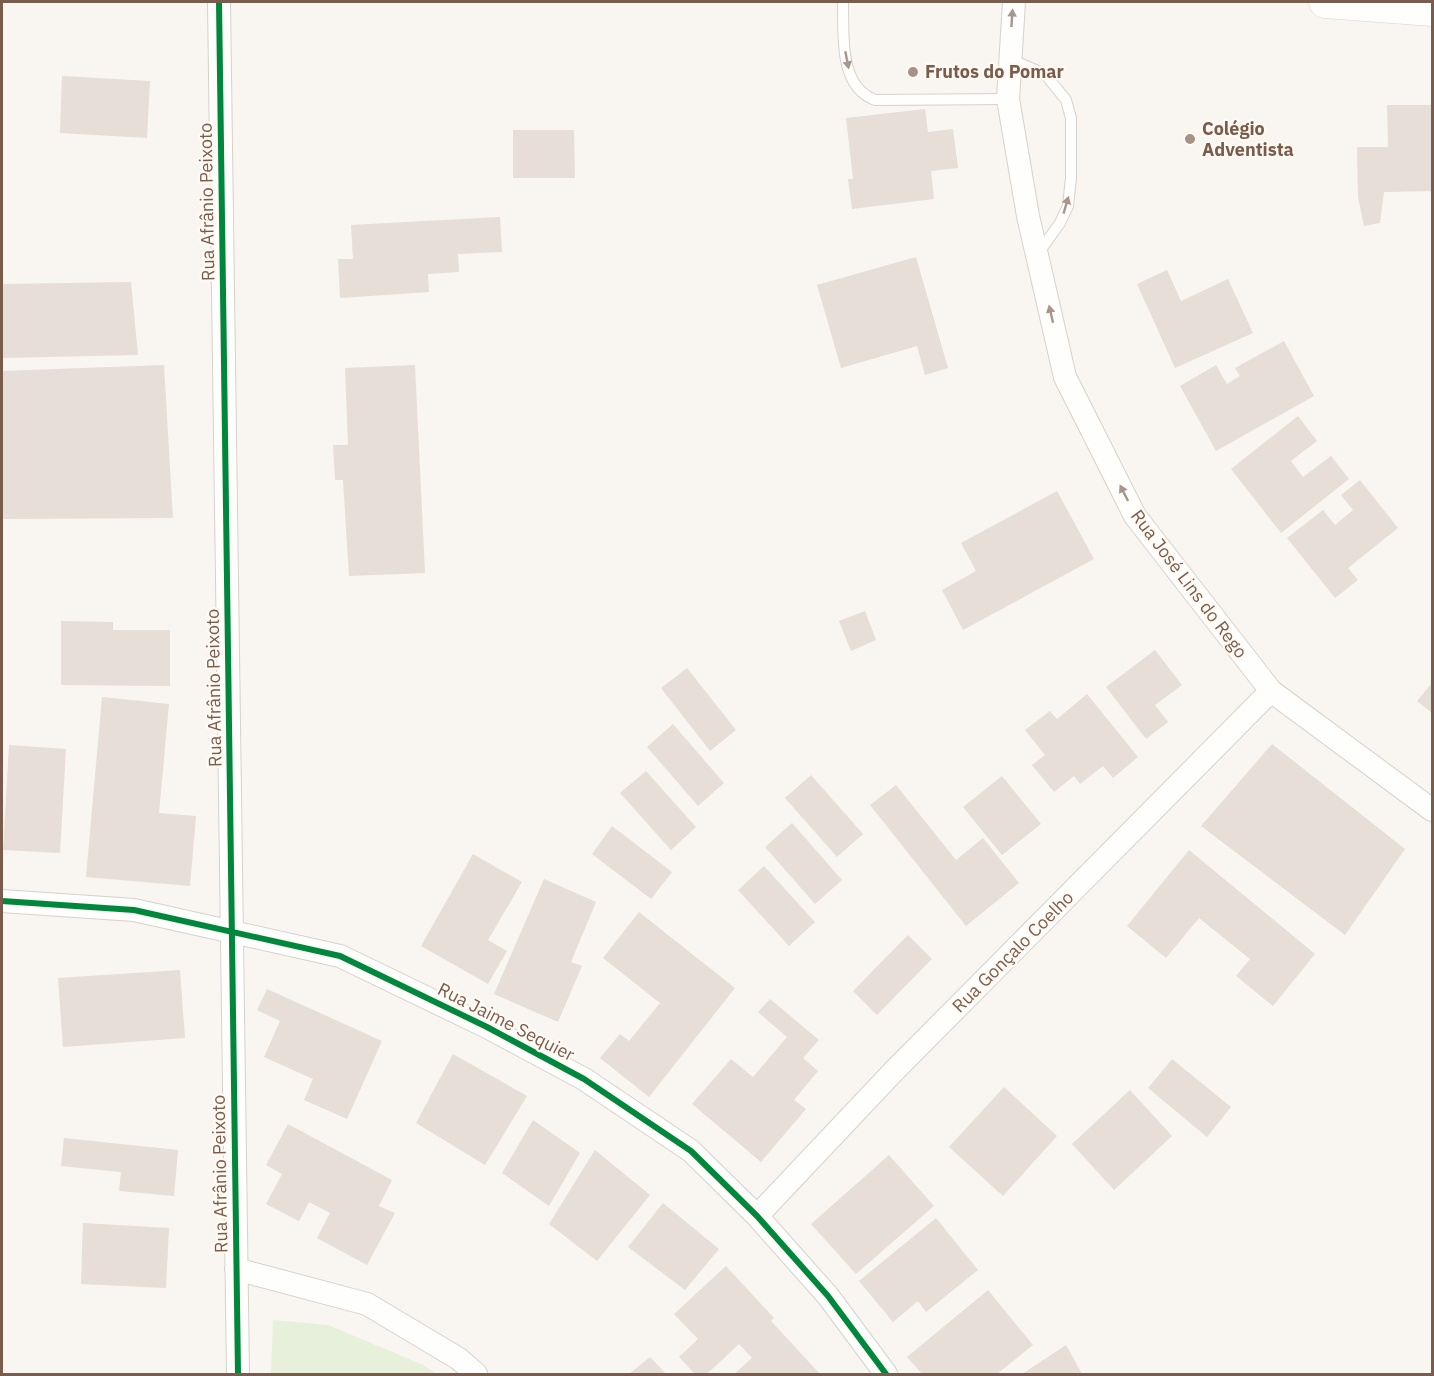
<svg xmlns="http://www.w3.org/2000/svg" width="1434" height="1376" font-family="'IBM Plex Sans',sans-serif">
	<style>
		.green { fill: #e7f0db }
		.building { fill: #e6ded7 }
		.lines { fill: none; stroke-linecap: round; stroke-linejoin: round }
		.lane-casing { stroke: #d7d1cb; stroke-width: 12 }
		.street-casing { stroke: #d7d1cb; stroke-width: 24 }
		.secondary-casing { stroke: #d9d2cb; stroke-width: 33 }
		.lane { stroke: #fefefd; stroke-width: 10 }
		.street { stroke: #fefefd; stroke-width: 22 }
		.secondary { stroke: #fefefd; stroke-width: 32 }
		.cycleway-casing { stroke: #fffaf3; stroke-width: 10 }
		.cycleway { stroke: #00873e; stroke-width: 6 }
		.oneway { fill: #a8958b }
		.poi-dot { fill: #a69286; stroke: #fffaf3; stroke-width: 2 }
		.labels { text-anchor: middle; stroke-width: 4.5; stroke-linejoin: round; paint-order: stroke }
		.poi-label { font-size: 18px; font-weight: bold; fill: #7a5c4d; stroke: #fffaf3; text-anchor: start }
		.street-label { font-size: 18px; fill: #7a5c4d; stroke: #fffaf3 }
	</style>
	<rect width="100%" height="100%" fill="#f9f5f0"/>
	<path class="green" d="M273 1320 328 1325 421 1364 437 1374H271Z"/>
	<path class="building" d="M62 76 150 81 147 138 60 133Z
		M1387 105H1432V191L1384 192 1380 223 1364 226 1358 197 1357 147H1388Z
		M925 109 928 132 953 129 958 168 931 171 934 199 852 209 848 179H853L846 118Z
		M513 130H574L575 178H513Z
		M500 217 502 252 458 254 459 272 428 274 429 292 340 298 338 259H353L351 225Z
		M916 257 948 368 925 375 917 346 841 368 817 285Z
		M1167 270 1181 301 1228 279 1253 333 1175 368 1137 284Z
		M131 282 138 355 2 358V284Z
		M1284 341 1314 396 1216 451 1180 386 1216 365 1227 384 1240 376 1235 368Z
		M164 365 173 518 2 519V371Z
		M415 365 425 573 349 576 343 480H335L333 445H348L345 368Z
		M1298 416 1317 441 1291 461 1303 477 1331 456 1349 479 1281 533 1231 469Z
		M1360 480 1398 528 1348 568 1358 580 1335 598 1287 538 1323 510 1335 525 1353 510 1341 495Z
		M1057 491 1094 559 963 630 942 590 976 571 961 543Z
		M865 611 876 640 851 651 839 621Z
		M61 621 113 622V630H170V686L61 685Z
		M1155 650 1182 685 1155 705 1168 722 1146 739 1106 687Z
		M687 668 736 730 710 751 661 688Z
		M1432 683V713L1417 701Z
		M1087 694 1138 757 1113 778 1103 766 1080 784 1074 776 1054 792 1032 765 1045 755 1025 730 1050 711 1057 719Z
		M102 697 169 704 159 813 196 816 190 886 86 877Z
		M673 724 724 783 698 806 647 747Z
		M1272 744 1405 849 1345 935 1201 826Z
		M9 745 66 749 60 853 3 850Z
		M646 771 696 827 671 850 620 793Z
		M811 775 863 834 837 857 785 798Z
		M1002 776 1041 824 1002 855 963 807Z
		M896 785 956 860 983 838 1019 883 966 926 870 805Z
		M792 823 842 880 815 904 765 847Z
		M612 826 672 872 651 899 592 854Z
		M1189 850 1315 954 1273 1006 1236 976 1250 959 1199 918 1166 958 1127 926Z
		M473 854 522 882 488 940 507 951 488 984 421 946Z
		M764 866 815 922 789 946 738 890Z
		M544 879 596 902 571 962 582 966 558 1022 494 994Z
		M639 912 735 988 649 1097 600 1058 620 1034 629 1041 660 1003 603 958Z
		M908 935 932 959 877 1015 853 991Z
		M180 970 185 1038 63 1047 58 978Z
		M267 989 382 1041 347 1119 304 1100 313 1079 264 1057 280 1021 257 1010Z
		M770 999 819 1040 803 1058 818 1071 794 1100 806 1109 761 1162 692 1104 731 1059 753 1077 787 1037 758 1012Z
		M453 1054 527 1096 485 1165 416 1123Z
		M1172 1059 1231 1107 1207 1137 1148 1088Z
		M1004 1087 1057 1136 1003 1196 949 1147Z
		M1130 1090 1172 1136 1114 1190 1072 1144Z
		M533 1120 580 1153 549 1206 502 1173Z
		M288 1124 392 1180 379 1206 395 1213 367 1265 317 1238 330 1213 309 1202 299 1221 266 1204 282 1174 266 1165Z
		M64 1138 178 1150 174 1196 119 1191 121 1172 61 1166Z
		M595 1150 650 1195 597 1261 549 1224Z
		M889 1155 934 1206 856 1274 811 1224Z
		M663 1203 719 1249 685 1290 628 1247Z
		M936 1218 978 1270 926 1312 918 1301 893 1322 859 1281Z
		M83 1223 169 1228 166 1288 81 1284Z
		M726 1266 774 1318 771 1321 820 1374H734L752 1358 739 1344 707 1374H695L679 1357 698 1339 674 1314Z
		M988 1290 1033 1345 997 1374H922L907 1357Z
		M1066 1345 1082 1374H1022Z
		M650 1357 666 1374H629Z"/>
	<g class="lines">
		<defs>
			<path id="lane" d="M843 2C844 34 838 86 875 100L1008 99
				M1010 59 1045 74 1066 100 1071 118V178L1068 206 1060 223 1037 255"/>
			<path id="street" d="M219 2 238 1374
				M1014 2 1008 99 1028 216 1065 377 1135 516 1271 691 1432 810
				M2 901 134 910 340 956 487 1027 584 1079 691 1151 757 1216 828 1296 886 1374
				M757 1216 893 1072 1271 691
				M236 1269 367 1304 459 1359 476 1374"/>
			<path id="secondary" d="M1325 2 1432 10"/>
		</defs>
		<use href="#lane" class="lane-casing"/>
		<use href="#street" class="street-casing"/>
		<use href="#secondary" class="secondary-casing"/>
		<use href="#lane" class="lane"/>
		<use href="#street" class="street"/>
		<use href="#secondary" class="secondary"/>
		<defs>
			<path id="cycleway" d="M219 2 238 1374
				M2 901 134 910 340 956 487 1027 584 1079 691 1151 757 1216 828 1296 886 1374"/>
		</defs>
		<use href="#cycleway" class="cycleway-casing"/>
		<use href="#cycleway" class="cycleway"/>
	</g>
	<defs><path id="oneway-solid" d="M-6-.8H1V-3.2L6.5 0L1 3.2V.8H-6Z" transform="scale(1.5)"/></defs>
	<g class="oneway">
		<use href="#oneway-solid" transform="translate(1012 18) rotate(-86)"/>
		<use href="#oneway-solid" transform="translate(847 60) rotate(79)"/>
		<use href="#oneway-solid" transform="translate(1066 205) rotate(-74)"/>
		<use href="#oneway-solid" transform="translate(1051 314) rotate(-103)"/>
		<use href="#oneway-solid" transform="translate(1124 493) rotate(-117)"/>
	</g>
	<g class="poi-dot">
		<circle cx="913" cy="72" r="6"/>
		<circle cx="1190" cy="139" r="6"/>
	</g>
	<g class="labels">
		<g class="poi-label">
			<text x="925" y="78">Frutos do Pomar</text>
			<text x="1202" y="135">Colégio<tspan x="1202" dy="21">Adventista</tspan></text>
		</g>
		<g class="street-label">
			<text transform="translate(207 202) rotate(-91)" y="6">Rua Afrânio Peixoto</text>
			<text transform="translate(1189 584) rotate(53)" y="6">Rua José Lins do Rego</text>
			<text transform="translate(214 688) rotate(-91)" y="6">Rua Afrânio Peixoto</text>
			<text transform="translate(1013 952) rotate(-45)" y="6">Rua Gonçalo Coelho</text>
			<text transform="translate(506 1022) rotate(27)" y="6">Rua Jaime Sequier</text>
			<text transform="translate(220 1174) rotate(-91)" y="6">Rua Afrânio Peixoto</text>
		</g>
	</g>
	<rect width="1434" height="1376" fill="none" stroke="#7a5c4d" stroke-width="6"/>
</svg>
